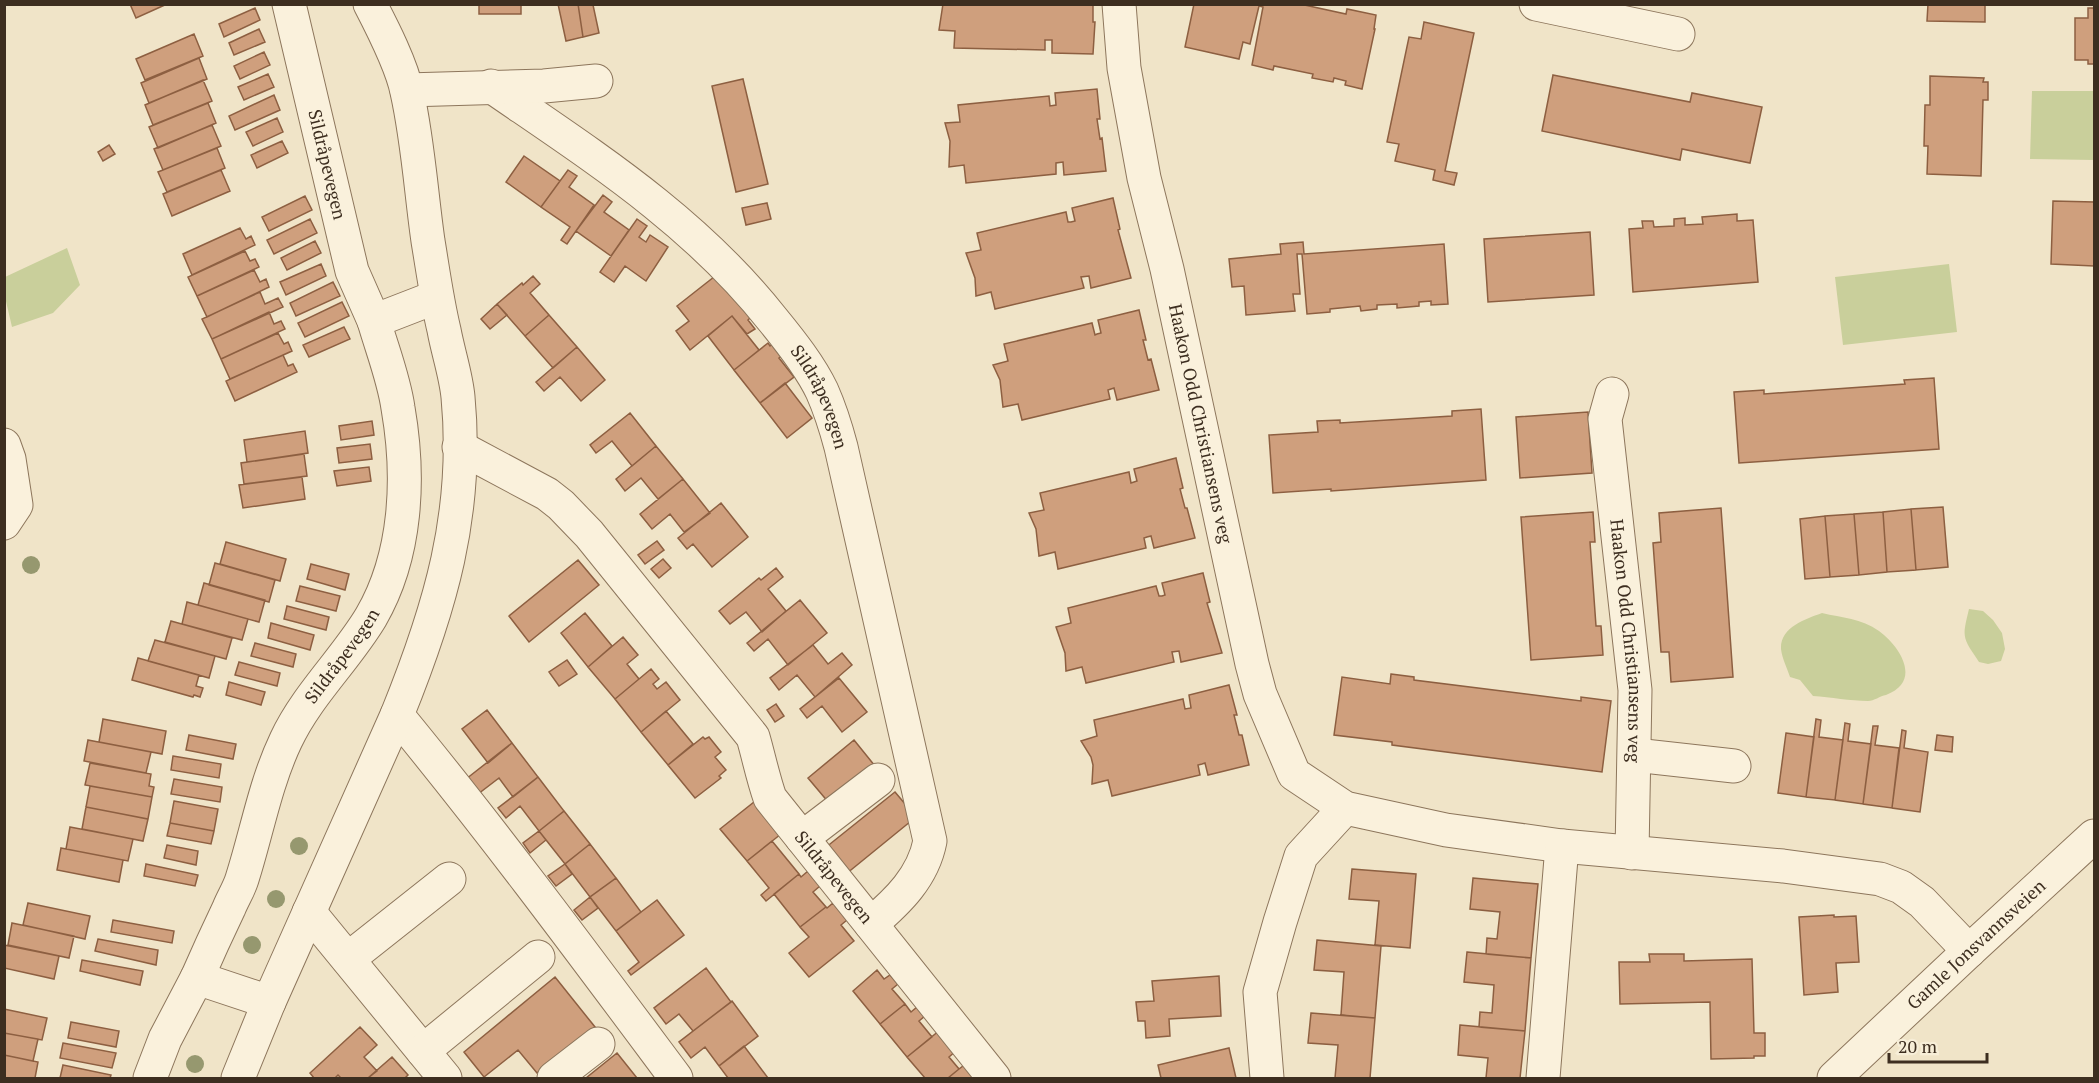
<svg xmlns="http://www.w3.org/2000/svg" width="2099" height="1083" font-family="'PT Serif',serif">
	<style>
		.green { fill: #c9cf9b }
		.building { fill: #cf9f7d; stroke: #8d5f41; stroke-width: 1.5 }
		.lines { fill: none; stroke-linecap: round; stroke-linejoin: round }
		.minor-casing { stroke: #8d765c; stroke-width: 35 }
		.minor { stroke: #faf1dc; stroke-width: 33 }
		.tree { fill: #96986f }
		.labels { text-anchor: middle; stroke-width: 4.5; stroke-linejoin: round; paint-order: stroke }
		.street-label { font-size: 18px; fill: #3d2e20; stroke: #f7eed8 }
	</style>
	<rect width="100%" height="100%" fill="#f0e4c8"/>
	<path class="green" d="M2032 91H2094V160L2030 159Z
		M67 248 80 285 53 313 12 327 5 297V277Z
		M1949 264 1957 332 1843 345 1835 277Z
		M1969 609 1983 611 1993 620 2002 633 2005 649 2001 661 1988 664 1979 662C1962 637 1962 638 1969 609Z
		M1822 613C1842 618 1861 618 1879 631 1901 647 1922 682 1886 695 1880 696 1874 701 1868 701 1850 701 1831 697 1813 696L1800 680 1790 677C1787 668 1782 658 1781 649 1780 627 1806 619 1822 613Z"/>
	<path class="building" d="M130 4H167L136 18Z
		M479 4H521V14H479Z
		M558 4H578L583 37 566 41Z
		M578 4H596L593 5 599 33 583 37Z
		M943 4H1093V22H1095L1093 54 1052 53V40H1045V50L954 48 955 31 939 30Z
		M1194 4H1300L1346 14 1347 9 1376 15 1374 29H1375L1362 89 1345 85 1346 81 1334 78 1333 82 1312 78 1313 74 1274 66 1273 70 1252 65 1263 7 1259 6 1250 44 1243 42 1239 59 1185 47Z
		M1928 4H1985V22L1927 21Z
		M255 8 260 20 224 37 219 24Z
		M2088 8H2094V64H2088V60H2075V18H2088Z
		M1424 22 1474 33 1445 171 1457 173 1454 185 1433 180 1435 170 1395 161 1399 144 1387 142 1409 37 1421 39Z
		M259 29 265 42 234 55 229 43Z
		M194 34 203 56 145 80 136 59Z
		M264 52 270 65 240 79 234 66Z
		M199 58 207 79 149 103 141 83Z
		M268 74 274 87 244 100 238 87Z
		M1553 75 1690 102 1692 93 1762 107 1750 163 1682 149 1680 160 1542 131Z
		M1930 76 1984 78 1983 82H1988V100H1983L1981 176 1927 174 1928 146H1924L1925 105H1930Z
		M743 79 768 184 736 192 712 86Z
		M203 80 212 101 153 125 145 105Z
		M1097 89 1100 119H1097L1100 139 1102 138 1106 171 1064 175 1063 162 1056 163V174L966 183 964 165 949 167 950 141 945 123 960 122 958 105 1049 96 1050 106 1056 105 1055 93Z
		M274 95 280 110 235 130 229 116Z
		M208 103 216 123 158 148 149 127Z
		M277 118 283 132 253 146 246 132Z
		M212 125 221 146 163 170 154 149Z
		M282 141 288 153 257 168 251 155Z
		M109 145 115 154 103 161 98 152Z
		M217 148 225 168 167 192 158 172Z
		M524 156 560 181 541 207 506 182Z
		M221 170 230 191 172 216 163 194Z
		M568 170 577 176 569 187 594 205 567 244 561 240 570 227 541 207Z
		M603 195 612 202 604 212 629 230 611 256 576 231Z
		M305 196 312 210 269 231 262 217Z
		M1113 198 1120 229 1118 230 1131 278 1091 288 1089 276 1081 277 1084 288 995 309 991 292 976 296 975 278 966 253 981 250 977 233 1066 212 1068 222H1071L1075 221 1072 208Z
		M2053 201 2094 202V266L2051 264Z
		M767 203 771 219 746 225 742 208Z
		M1737 214V221L1753 220 1758 282 1633 292 1629 229 1643 228 1642 221H1653L1654 227 1674 226V219L1685 218V225L1703 224 1702 217Z
		M310 219 317 233 274 254 267 240Z
		M637 219 647 226 639 237 646 242 650 235 668 247 646 281 625 266 614 282 600 272Z
		M240 228 246 239 251 236 255 245 192 275 183 254Z
		M1590 232 1594 295 1488 302 1484 239Z
		M315 241 321 253 287 270 281 258Z
		M1303 242 1304 254 1444 244 1448 304 1431 305V301L1419 302V306L1397 308V304L1377 305V309L1361 311 1360 306 1330 309V312L1307 314 1302 254H1297L1300 294H1293L1295 311 1246 315 1244 286 1232 287 1229 259 1281 254 1280 244Z
		M245 251 250 261 255 259 259 267 197 296 188 277Z
		M321 264 326 276 286 295 280 282Z
		M254 270 260 282 266 279 269 287 207 317 197 296Z
		M719 273 752 316 748 320 755 329 747 334 732 316 690 350 676 331 689 321 677 306Z
		M533 276 540 284 530 293 549 315 525 336 497 304 522 283 523 285Z
		M333 282 340 296 296 316 290 303Z
		M260 292 265 304 278 298 283 307 212 339 202 319Z
		M342 302 349 316 305 337 298 323Z
		M497 304 507 315 490 329 481 319Z
		M1139 310 1146 340H1143L1148 360 1151 359 1159 390 1117 400 1114 388 1108 390 1110 399 1022 420 1018 404 1003 407 1000 380 993 365 1008 361 1004 344 1092 323 1095 335 1097 334 1101 333 1098 320Z
		M269 312 274 324 281 321 285 329 221 359 212 339Z
		M549 315 577 347 553 368 525 336Z
		M732 316 759 350 734 370 708 336Z
		M344 327 350 339 309 357 303 345Z
		M278 333 284 344 288 342 292 351 230 379 221 359Z
		M775 342 784 354 779 358 794 377 760 403 734 370 768 343 770 346Z
		M577 347 605 380 581 401 560 377 544 391 536 382Z
		M283 355 288 366 293 364 297 372 235 401 226 381Z
		M1934 378 1939 449 1739 463 1734 392 1764 390V394L1905 384 1904 380Z
		M785 383 812 418 787 438 760 403Z
		M1481 409 1486 480 1331 491V489L1273 493 1269 435 1318 432 1317 421 1340 420V423L1452 416V411Z
		M1588 412 1592 473 1520 478 1516 417Z
		M630 413 656 446 632 466 612 441 596 453 590 445Z
		M372 421 374 435 341 440 339 426Z
		M305 431 308 453 247 462 244 440Z
		M370 444 372 459 339 463 337 448Z
		M656 446 683 479 658 499 641 478 625 491 616 479Z
		M304 454 307 476 244 484 241 463Z
		M1176 458 1183 488 1180 489 1185 508H1187L1195 538 1154 548 1151 536 1147 537 1144 538 1146 548 1058 569 1055 552 1039 556 1036 529 1029 513 1044 510 1040 493 1129 472 1131 483 1137 481 1134 469Z
		M369 467 371 481 337 486 334 471Z
		M302 477 305 499 243 508 239 485Z
		M683 479 710 513 684 532 670 514 652 529 640 514Z
		M721 503 748 537 712 567 693 544 687 549 678 538Z
		M1943 507 1948 567 1916 570 1911 509Z
		M1721 508 1733 677 1671 682 1669 652H1661L1653 543 1661 542 1659 513Z
		M1911 509 1916 570 1887 572 1883 512Z
		M1593 512 1595 542H1590L1596 626H1601L1603 655 1531 660 1521 517Z
		M1883 512 1887 572 1859 575 1854 514Z
		M1854 514 1859 575 1830 577 1825 516Z
		M1825 516 1830 577 1805 579 1800 519Z
		M657 541 664 550 645 564 638 555Z
		M226 542 286 559 280 581 220 564Z
		M663 559 671 568 659 578 651 569Z
		M578 560 599 585 529 642 509 616Z
		M215 563 275 580 269 602 209 585Z
		M311 564 349 574 345 590 307 579Z
		M776 568 783 577 768 589 786 611 762 632 746 612 730 624 719 611 759 578 761 580Z
		M1203 573 1210 602 1207 603 1222 653 1181 662 1179 651 1172 652 1174 662 1086 683 1082 667 1066 671 1065 653 1056 627 1071 623 1068 608 1156 586 1159 596H1162L1165 595 1162 583Z
		M204 583 265 600 259 622 198 605Z
		M300 586 340 596 336 611 296 601Z
		M800 600 827 633 788 665 768 639 754 651 747 643Z
		M187 602 248 619 242 640 182 624Z
		M287 606 329 617 326 630 284 619Z
		M585 613 612 646 588 667 561 633Z
		M171 621 232 638 226 659 165 642Z
		M271 623 314 635 310 650 268 638Z
		M623 637 638 655 627 664 639 679 615 699 588 667Z
		M155 640 215 656 209 678 148 661Z
		M255 643 296 654 293 667 251 656Z
		M813 645 828 664 842 653 852 665 815 697 797 675 779 690 770 678Z
		M138 658 199 675 196 686 203 688 200 697 194 695 193 697 132 680Z
		M567 660 577 674 559 686 549 672Z
		M239 662 280 673 277 686 235 675Z
		M651 669 659 679 653 684 657 689 666 682 680 700 641 732 615 699Z
		M1391 674 1414 677V680L1581 701V697L1611 701 1602 772 1392 745V742L1334 735 1342 677 1390 684Z
		M839 678 867 712 842 732 822 706 807 718 800 709Z
		M229 682 265 692 261 705 226 695Z
		M1229 685 1237 715H1234L1239 735H1242L1249 765 1208 775 1205 763 1202 764 1198 765 1200 775 1112 796 1108 780 1092 784 1093 765 1091 757 1081 741 1097 736 1094 720 1183 699 1185 709 1191 708 1189 695Z
		M776 704 784 716 775 722 767 710Z
		M487 710 512 743 488 763 462 729Z
		M666 711 693 744 668 765 641 732Z
		M103 719 166 731 162 754 99 742Z
		M1816 719 1821 720 1819 737 1843 740 1835 800 1806 797Z
		M1845 723 1850 724 1848 741 1871 744 1863 804 1835 800Z
		M1873 726H1878L1875 745 1899 748 1892 808 1863 804Z
		M1902 730 1906 731 1904 748 1928 752 1920 812 1892 808Z
		M1786 733 1814 737 1806 797 1778 793Z
		M189 735 236 744 233 759 186 750Z
		M1937 735 1953 737 1952 752 1935 750Z
		M703 737 705 739 709 737 721 752 715 757 726 770 719 776 721 778 695 798 668 765Z
		M88 740 151 752 146 773 84 761Z
		M854 740 875 766 829 803 808 778Z
		M512 743 538 777 513 797 499 778 478 794 466 779Z
		M173 756 221 764 219 778 171 770Z
		M90 763 151 774 149 786 154 787 152 797 85 785Z
		M538 777 564 811 539 831 520 806 506 818 498 808Z
		M174 779 222 787 220 802 171 794Z
		M90 786 152 797 148 819 86 807Z
		M895 792 916 817 846 874 825 848Z
		M174 801 218 809 214 831 170 823Z
		M754 802 781 834 747 861 720 829Z
		M86 807 148 819 143 841 82 829Z
		M564 811 590 844 565 864 539 831Z
		M170 823 214 831 211 844 167 836Z
		M70 827 133 839 128 861 66 849Z
		M539 831 546 840 530 853 523 843Z
		M772 841 799 874 766 901 761 895 769 888 747 861Z
		M590 844 616 878 590 897 565 864Z
		M167 845 198 851 196 865 164 858Z
		M61 848 123 860 119 882 57 870Z
		M146 864 198 875 195 886 144 876Z
		M565 864 572 874 556 886 548 876Z
		M1352 869 1416 874 1410 948 1375 945 1379 901 1349 899Z
		M808 871 820 886 813 892 826 907 800 927 774 894 799 874 801 877Z
		M616 878 641 912 616 931 590 897Z
		M1473 878 1538 884 1531 958 1486 954 1487 938 1497 939 1500 912 1470 909Z
		M590 897 598 908 582 920 574 910Z
		M657 900 684 935 631 975 628 971 639 962 616 931Z
		M28 903 90 916 85 939 23 925Z
		M833 903 847 920 841 925 854 941 809 977 789 953 809 937 800 927 826 907 827 908Z
		M1834 915V917L1856 916 1859 962 1836 963 1838 992 1804 995 1799 917Z
		M113 920 174 931 172 943 111 932Z
		M12 923 74 936 69 958 8 945Z
		M98 939 158 950 156 965 95 951Z
		M1317 940 1381 946 1375 1018 1341 1015 1344 972 1314 970Z
		M4 945 59 956 54 979 4 968Z
		M1467 952 1531 958 1525 1031 1479 1027 1480 1012 1492 1013 1494 985 1464 982Z
		M1649 954H1684V961L1752 959 1754 1033H1765V1056H1754V1058L1711 1059 1710 1002 1620 1004 1619 962H1650Z
		M82 960 143 971 140 985 80 971Z
		M706 968 731 1002 693 1031 679 1014 666 1024 654 1008Z
		M877 970 884 979 890 975 898 984 892 989 905 1004 880 1024 853 991Z
		M1219 976 1221 1016 1169 1019 1170 1036 1146 1038 1145 1021H1138L1136 1002 1154 1001 1152 981Z
		M555 977 595 1027 537 1073 518 1050 484 1077 464 1052Z
		M732 1001 758 1036 719 1066 705 1047 691 1058 679 1042Z
		M905 1004 911 1012 917 1007 925 1016 919 1021 932 1037 907 1057 880 1024Z
		M4 1009 47 1018 42 1040 4 1033Z
		M1311 1013 1375 1018 1370 1078H1335L1338 1045 1308 1043Z
		M71 1022 119 1031 116 1047 68 1038Z
		M1460 1025 1525 1031 1520 1078H1486L1488 1058 1458 1055Z
		M360 1027 377 1045 364 1057 377 1071 368 1078H341L338 1075 335 1078H314L310 1073Z
		M940 1030 957 1050 949 1057 959 1069 948 1078H925L907 1057Z
		M4 1033 38 1039 33 1061 4 1055Z
		M63 1043 116 1053 112 1068 60 1058Z
		M744 1046 768 1078H728L719 1066Z
		M1229 1048 1236 1078H1161L1158 1065Z
		M617 1053 637 1078H586Z
		M4 1055 38 1062 35 1078H4Z
		M392 1057 408 1075 405 1078H368Z
		M967 1063 980 1078H948L959 1069Z
		M63 1065 111 1075 110 1078H60Z"/>
	<g class="lines">
		<defs>
			<g id="minor">
				<path id="s1" d="M289 4 352 271 374 321"/>
				<path id="s2" d="M1119 4 1124 68 1144 178 1167 269 1252 664 1260 694 1294 774 1345 808 1446 830 1562 846 1783 866 1880 879 1901 887 1922 902 1969 951"/>
				<path d="M1536 4 1678 34"/>
				<path id="s3" d="M491 86C594 157 694 220 773 320 791 342 810 366 822 391 830 409 836 428 841 447L930 841C923 877 898 901 871 924"/>
				<path d="M407 90 544 86 596 81"/>
				<path id="s4" d="M1612 394 1605 419 1635 690 1632 853"/>
				<path d="M4 445 9 459 16 505 4 523"/>
				<path id="s5" d="M459 447 547 494 561 505 589 534 753 737C759 758 763 778 770 798L994 1078"/>
				<path d="M397 715C494 833 585 956 676 1078"/>
				<path d="M1635 755 1734 766"/>
				<path d="M802 838 878 780"/>
				<path d="M309 912 445 1078"/>
				<path d="M348 959 449 879"/>
				<path id="s6" d="M197 978C207 955 218 931 229 908 233 898 239 889 242 879 257 832 265 784 286 740 307 695 346 659 371 617 407 555 410 477 398 408 394 379 382 349 374 321L436 297"/>
				<path d="M423 1051 538 957"/>
				<path d="M150 1078 165 1039 197 978 269 1002"/>
				<path d="M238 1078 269 1002 397 715C440 609 469 513 458 397 456 375 448 352 444 330 437 301 433 271 428 241 421 192 418 141 407 92 402 66 383 29 370 4"/>
				<path d="M554 1078 598 1044"/>
				<path d="M1267 1078 1260 992 1280 922 1301 856 1345 808"/>
				<path d="M1543 1078 1562 846"/>
				<path id="s7" d="M1834 1078 1969 951 2094 836"/>
			</g>
		</defs>
		<use href="#minor" class="minor-casing"/>
		<use href="#minor" class="minor"/>
	</g>
	<g class="tree">
		<circle cx="31" cy="565" r="9"/>
		<circle cx="299" cy="846" r="9"/>
		<circle cx="276" cy="899" r="9"/>
		<circle cx="252" cy="945" r="9"/>
		<circle cx="195" cy="1064" r="9"/>
	</g>
	<g class="labels">
		<g class="street-label">
			<text dy="6" stroke="none"><textPath href="#s1" startOffset="165">Sildråpevegen</textPath></text>
			<text dy="6" stroke="none"><textPath href="#s3" startOffset="459">Sildråpevegen</textPath></text>
			<text dy="6" stroke="none"><textPath href="#s2" startOffset="428">Haakon Odd Christiansens veg</textPath></text>
			<text dy="6" stroke="none"><textPath href="#s4" startOffset="249">Haakon Odd Christiansens veg</textPath></text>
			<text dy="6" stroke="none"><textPath href="#s6" startOffset="356">Sildråpevegen</textPath></text>
			<text dy="6" stroke="none"><textPath href="#s5" startOffset="584">Sildråpevegen</textPath></text>
			<text dy="6" stroke="none"><textPath href="#s7" startOffset="195">Gamle Jonsvannsveien</textPath></text>
		</g>
	</g>
	<rect width="2099" height="1083" fill="none" stroke="#3d2e20" stroke-width="12"/>
	<path d="M1889 1053v9h98v-9" fill="none" stroke="#3d2e20" stroke-width="3"/>
	<text x="1898" y="1053" font-size="18" fill="#3d2e20" stroke="#f7eed8" stroke-width="4.5" paint-order="stroke">20 m</text>
</svg>
